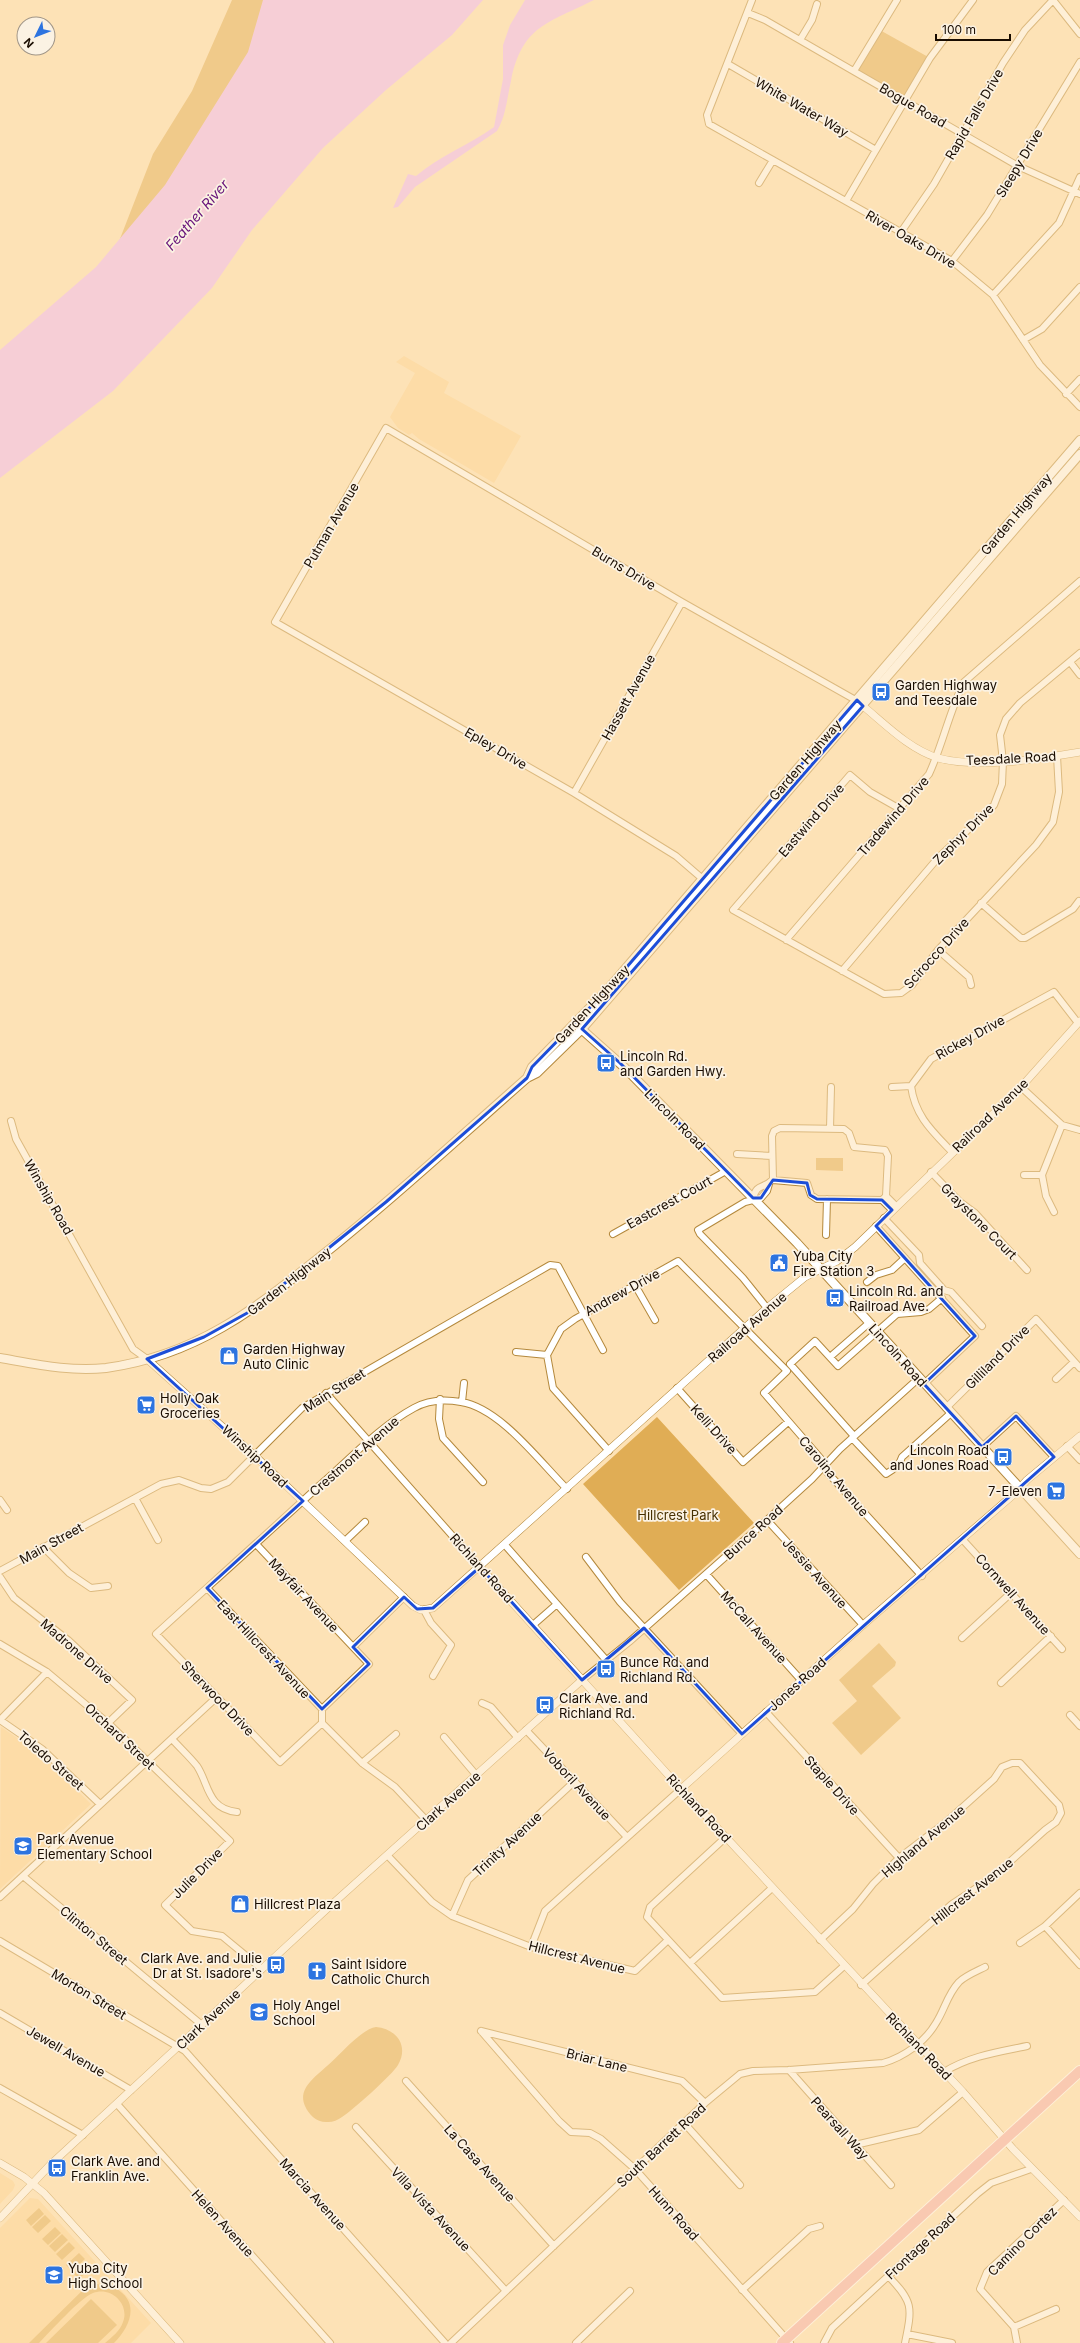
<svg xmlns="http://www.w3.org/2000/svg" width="1080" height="2343" font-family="Inter,sans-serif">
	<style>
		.built { fill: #fdd594 }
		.green { fill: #e0ad55 }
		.water { fill: #eeb7fc }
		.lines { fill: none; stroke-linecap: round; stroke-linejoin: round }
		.minor-casing { stroke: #b4893d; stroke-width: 8 }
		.tertiary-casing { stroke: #b4893d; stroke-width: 8 }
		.secondary-casing { stroke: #b4893d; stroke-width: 10 }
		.trunk-casing { stroke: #fff; stroke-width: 12 }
		.minor { stroke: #fff; stroke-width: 6 }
		.tertiary { stroke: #fff; stroke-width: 7 }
		.secondary { stroke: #fff; stroke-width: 8 }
		.trunk { stroke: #f3acac; stroke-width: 10 }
		.marked { fill: none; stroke: #1d4ed8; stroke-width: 3; stroke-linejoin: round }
		.labels { text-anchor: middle; stroke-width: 3.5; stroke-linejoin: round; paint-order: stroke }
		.street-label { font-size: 13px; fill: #190c00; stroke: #fbf2e3 }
		.poi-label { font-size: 13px; fill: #190c00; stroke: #fbf2e3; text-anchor: start }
		.park-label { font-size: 13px; fill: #483102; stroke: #fbf2e3 }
		.water-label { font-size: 14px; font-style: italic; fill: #67137a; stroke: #fbf2e3 }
	</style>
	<rect width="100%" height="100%" fill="#fde2b6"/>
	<path class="built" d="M404 356 449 382 444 393 521 436 494 483 419 439 412 433 409 435 398 428 390 417 415 373 396 362Z
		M1 1727 39 1753 91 1804 0 1889Z
		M0 2173 13 2181 15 2185 13 2190 0 2204Z
		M30 2198 38 2199 151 2323 131 2343H0V2228Z"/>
	<path class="green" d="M232 0H309L223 120 116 249 153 154 192 91Z
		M878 29 930 58 905 101 854 71Z
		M816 1158H843V1171L816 1170Z
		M657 1417 754 1523 679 1590 583 1484Z
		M879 1643 896 1662 895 1666 872 1686 901 1718 861 1755 832 1723 857 1701 839 1680Z
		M376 2027C397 2029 409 2046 398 2065 393 2074 352 2111 342 2117 338 2120 333 2122 328 2122 317 2123 309 2115 305 2106 297 2089 316 2076 327 2066 339 2056 361 2029 376 2027Z
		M39 2208 44 2214 31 2226 26 2220Z
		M45 2215 51 2221 38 2233 32 2227Z
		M55 2227 61 2233 48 2245 42 2239Z
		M62 2234 68 2240 55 2252 49 2246Z
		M69 2242 75 2248 62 2260 56 2254Z
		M79 2253 85 2259 72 2271 66 2265Z
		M86 2261 92 2267 79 2279 73 2273Z
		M92 2281C99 2287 107 2284 115 2288 141 2302 130 2327 114 2343H105C112 2337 120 2331 123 2322 130 2304 111 2286 93 2293 80 2298 51 2331 39 2343H29Z
		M91 2299 117 2325 98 2343H46Z"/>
	<path class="water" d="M263 0H483L452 35 386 90 323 148 252 230 212 288 113 391 0 478V350L96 267 165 185 248 52Z
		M525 0H594C549 23 522 25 511 81 507 98 506 116 497 131L415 187 398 207 393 208 408 174 416 176C439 156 469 145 494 127L503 79V45L510 25Z"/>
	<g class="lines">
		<defs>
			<path id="minor" d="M752 0 707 115 709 124 952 261 993 295 1040 365 1080 407
				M1053 0 1080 34
				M748 13 765 20 1018 166 1080 194
				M800 40 812 20 817 4
				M728 64 876 150
				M854 71 897 0
				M759 183 773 160
				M846 201 930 58 973 0
				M901 232 934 184 1003 63 1025 30 1053 0
				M952 261 987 215 1080 62
				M993 295 1059 223 1080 177
				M1023 340 1042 329 1080 287
				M1066 394 1080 379
				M1070 662 1080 675
				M574 793 682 602
				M900 809 870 792 850 775 733 910 884 994 901 993 912 985 938 950 1036 845 1053 822 1059 792 1057 756
				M705 881 676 856 574 793 275 622 386 428 682 602 859 702
				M981 903 1021 938H1025L1073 909 1079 901
				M786 940 929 774C943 744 949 712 964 682L1080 581
				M938 950 969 977 971 985
				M842 971 937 859 994 805 1002 784 1003 761 1000 735 1006 719 1020 703 1080 653
				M892 1087 911 1086
				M1021 1087 1062 1125 1080 1130
				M11 1121 16 1139 133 1349 147 1359
				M830 1129 831 1087
				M952 1152C932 1131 915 1116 911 1086L931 1059 1054 992 1078 1023
				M737 1154 772 1156
				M931 1172 960 1202 975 1213 1027 1270
				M1024 1175H1042
				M886 1196 896 1206
				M753 1198C757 1183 763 1189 771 1181
				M882 1200 886 1196 888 1156 885 1150 854 1147 849 1133 844 1129 780 1128 774 1131 772 1136 773 1180 807 1183 811 1195 817 1199 882 1200 892 1210
				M1054 1212 1046 1196 1042 1175 1062 1125
				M884 1218 919 1255 920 1263 944 1290 951 1292 982 1326
				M876 1226 975 1336 924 1384
				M613 1234 726 1171
				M826 1235 827 1199
				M867 1282 876 1275 892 1270 905 1258
				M635 1285 655 1320
				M767 1308 743 1278 700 1234 698 1230 745 1202 761 1198 767 1191 769 1184
				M516 1352 547 1355
				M830 1357 869 1323
				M1056 1379 1074 1362
				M677 1388 743 1462 788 1422
				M326 1393 480 1567
				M440 1399 439 1419 443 1438 483 1482
				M462 1402 464 1383
				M946 1408 1036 1319 1080 1368
				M854 1436 790 1364 815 1341 838 1366 897 1314 921 1312 929 1309 942 1298
				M852 1438 886 1474C893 1470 900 1465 902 1457L951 1413
				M1067 1446 1080 1460
				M982 1447 1016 1416 1054 1457
				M609 1451 553 1388 547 1355 561 1329 575 1319 678 1261 787 1371 764 1393 822 1460 827 1472 922 1576
				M135 1498 158 1540
				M0 1500 7 1510
				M767 1520 863 1625
				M963 1540 1062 1649
				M345 1541 365 1522
				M256 1544 369 1664 322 1709V1723L280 1762 156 1634C211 1584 266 1535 320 1485 350 1459 379 1427 414 1408 428 1400 444 1399 461 1402 500 1408 539 1461 567 1489
				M505 1545 607 1661
				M43 1547 69 1573 91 1588 108 1586
				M586 1557 620 1602 742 1734
				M0 1571 161 1484 179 1480 201 1488 211 1489 228 1482 302 1408 550 1265 558 1266 603 1350
				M706 1574 801 1680
				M0 1577 14 1598 68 1640 132 1700 108 1723
				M207 1588 322 1709
				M424 1610 431 1623 451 1645 433 1676
				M533 1625 557 1604
				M962 1638 1012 1592
				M0 1644 47 1672 108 1723 230 1841 165 1905 192 1931 222 1936 262 1969
				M353 1647 404 1597
				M582 1680 629 1642 767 1520 812 1479 840 1449 919 1378
				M1001 1683 1051 1636
				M482 1703 491 1707 518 1738
				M766 1712 899 1858
				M1070 1715 1080 1726
				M0 1720 42 1749 100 1804
				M0 1720 47 1672
				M322 1723 362 1763 395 1787 427 1821
				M526 1730 627 1837
				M444 1737 477 1776
				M172 1739C180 1748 189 1756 197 1766 209 1784 207 1809 237 1812
				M362 1763 396 1734
				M726 1837 650 1907 647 1917 722 1998 815 1992 844 1966
				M388 1856 432 1902 452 1916 531 1947 635 1971 668 1940
				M23 1876 202 2025
				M0 1897 217 1697
				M452 1916 468 1880 575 1781
				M1045 1926 1080 1965
				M820 1940 853 1909 873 1884 899 1858 945 1823 994 1779 1002 1767 1012 1763H1020L1059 1805 1061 1813 1056 1822 1045 1830 993 1877 952 1904 861 1985
				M0 1941 185 2051 445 2343
				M1020 1943 1045 1926 1080 1893
				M531 1947 545 1911 681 1789
				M690 1963 772 1888
				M0 2013 131 2090
				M481 2031 559 2121 571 2132 590 2133 601 2139 635 2169 790 2343
				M481 2031 682 2081 705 2103
				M789 2070 891 2185
				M944 2072C970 2056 998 2052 1027 2046
				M406 2081 554 2246
				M0 2088 83 2135
				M117 2104 330 2343
				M684 2123 740 2185
				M356 2127 506 2291
				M855 2145 919 2130 963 2092
				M888 2276C914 2302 912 2308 905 2343
				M742 2290 809 2229 820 2226
				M1014 2327 1056 2309
				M907 2334 952 2343
				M451 2343 705 2103 740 2074 753 2071 789 2070 883 2063C904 2057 925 2042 936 2023 945 2009 947 1995 959 1982 965 1976 977 1971 985 1967
				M576 2343 630 2291
				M824 2343 832 2328 977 2194 991 2183 1031 2169
				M1017 2343 1014 2327 980 2289 987 2272 1064 2200"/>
			<path id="tertiary" d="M863 706C885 724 909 749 938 758 979 769 1038 759 1080 752
				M147 1359 255 1456 413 1606 421 1610 433 1608 767 1308 805 1277 837 1261 855 1247 1021 1087 1080 1021
				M480 1567 681 1789 963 2092 1013 2149 1080 2217
				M681 1789 863 1625 1013 1495 1027 1480 1080 1436
				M0 2163 24 2177 44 2193 180 2343
				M0 2218 50 2165 329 1907 582 1680"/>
			<path id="secondary" d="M579 1027 625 1068 797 1243 1080 1554
				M527 1078 532 1067 607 990 1080 440
				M0 1358C35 1364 70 1372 106 1368 202 1355 262 1303 335 1245 401 1192 463 1134 527 1078L537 1073 582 1029 1080 454"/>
			<path id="trunk" d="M782 2343 1080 2071"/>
		</defs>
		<use href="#minor" class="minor-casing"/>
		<use href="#tertiary" class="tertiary-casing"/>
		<use href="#secondary" class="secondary-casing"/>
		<use href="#trunk" class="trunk-casing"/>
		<use href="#minor" class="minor"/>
		<use href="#tertiary" class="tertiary"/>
		<use href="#secondary" class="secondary"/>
		<use href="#trunk" class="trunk"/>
	</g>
	<path d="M0 0H1080V2343H0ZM857 700 863 706 582 1029 620 1063 753 1198H761L773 1180 807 1183 810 1195 817 1199 882 1200 892 1210 876 1226 975 1336 924 1384 982 1447 1016 1416 1054 1457 742 1734 644 1628 582 1680 480 1567 433 1608 417 1609 404 1597 353 1647 369 1664 322 1709 207 1588 303 1501 147 1359 204 1337 249 1312 386 1202 527 1078 532 1067 607 990Z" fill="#fde2b6" fill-opacity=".55" fill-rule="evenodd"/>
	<path class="marked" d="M857 700 863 706 582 1029 620 1063 753 1198H761L773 1180 807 1183 810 1195 817 1199 882 1200 892 1210 876 1226 975 1336 924 1384 982 1447 1016 1416 1054 1457 742 1734 644 1628 582 1680 480 1567 433 1608 417 1609 404 1597 353 1647 369 1664 322 1709 207 1588 303 1501 147 1359 204 1337 249 1312 386 1202 527 1078 532 1067 607 990Z"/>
	<defs>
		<symbol id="bus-square" viewBox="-11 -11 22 22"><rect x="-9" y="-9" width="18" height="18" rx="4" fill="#2d74e0" stroke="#fbf2e3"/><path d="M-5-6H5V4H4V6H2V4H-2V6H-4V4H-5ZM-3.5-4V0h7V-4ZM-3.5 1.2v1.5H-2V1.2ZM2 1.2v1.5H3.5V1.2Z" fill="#fff"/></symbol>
		<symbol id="civic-square" viewBox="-11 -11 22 22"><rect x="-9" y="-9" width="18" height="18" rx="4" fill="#2d74e0" stroke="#fbf2e3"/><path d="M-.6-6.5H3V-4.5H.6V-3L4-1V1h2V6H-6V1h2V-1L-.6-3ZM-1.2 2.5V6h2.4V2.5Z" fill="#fff"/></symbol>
		<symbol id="shop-square" viewBox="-11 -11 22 22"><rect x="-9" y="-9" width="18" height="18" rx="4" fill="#2d74e0" stroke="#fbf2e3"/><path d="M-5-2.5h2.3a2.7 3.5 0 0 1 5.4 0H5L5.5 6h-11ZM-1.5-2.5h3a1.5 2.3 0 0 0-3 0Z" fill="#fff"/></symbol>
		<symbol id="supermarket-square" viewBox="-11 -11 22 22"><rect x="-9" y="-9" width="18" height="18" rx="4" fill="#2d74e0" stroke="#fbf2e3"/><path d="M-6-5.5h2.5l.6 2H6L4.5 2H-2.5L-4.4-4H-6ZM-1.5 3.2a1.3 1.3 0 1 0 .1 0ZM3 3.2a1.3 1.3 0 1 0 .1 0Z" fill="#fff"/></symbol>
		<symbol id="school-square" viewBox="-11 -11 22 22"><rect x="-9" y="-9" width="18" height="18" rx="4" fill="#2d74e0" stroke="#fbf2e3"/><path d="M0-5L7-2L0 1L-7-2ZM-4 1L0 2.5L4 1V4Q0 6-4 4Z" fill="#fff"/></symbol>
		<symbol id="church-square" viewBox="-11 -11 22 22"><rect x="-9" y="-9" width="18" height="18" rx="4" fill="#2d74e0" stroke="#fbf2e3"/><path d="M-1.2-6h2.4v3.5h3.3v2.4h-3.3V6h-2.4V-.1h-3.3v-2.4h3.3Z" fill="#fff"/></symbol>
	</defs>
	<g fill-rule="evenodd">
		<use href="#bus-square" x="870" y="681" width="22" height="22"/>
		<use href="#bus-square" x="595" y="1052" width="22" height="22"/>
		<use href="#civic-square" x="768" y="1252" width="22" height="22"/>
		<use href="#bus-square" x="824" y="1287" width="22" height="22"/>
		<use href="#shop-square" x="218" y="1345" width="22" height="22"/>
		<use href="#supermarket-square" x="135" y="1394" width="22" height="22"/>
		<use href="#bus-square" x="992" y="1446" width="22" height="22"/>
		<use href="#supermarket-square" x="1045" y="1480" width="22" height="22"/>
		<use href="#bus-square" x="595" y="1658" width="22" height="22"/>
		<use href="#bus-square" x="534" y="1694" width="22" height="22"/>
		<use href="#school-square" x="12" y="1835" width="22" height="22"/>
		<use href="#shop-square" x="229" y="1893" width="22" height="22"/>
		<use href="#bus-square" x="265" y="1954" width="22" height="22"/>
		<use href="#church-square" x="306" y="1960" width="22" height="22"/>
		<use href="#school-square" x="248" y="2001" width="22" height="22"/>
		<use href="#bus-square" x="46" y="2157" width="22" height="22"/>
		<use href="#school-square" x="43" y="2264" width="22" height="22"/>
	</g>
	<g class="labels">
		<g class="street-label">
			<text transform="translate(913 105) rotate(30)" y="5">Bogue Road</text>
			<text transform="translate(802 107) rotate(30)" y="5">White Water Way</text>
			<text transform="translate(974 114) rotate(-60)" y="5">Rapid Falls Drive</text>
			<text transform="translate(1019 163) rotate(-59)" y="5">Sleepy Drive</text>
			<text transform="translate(911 239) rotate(30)" y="5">River Oaks Drive</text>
			<text transform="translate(1016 514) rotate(-50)" y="5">Garden Highway</text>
			<text transform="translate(331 525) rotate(-60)" y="5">Putman Avenue</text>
			<text transform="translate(624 568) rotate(31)" y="5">Burns Drive</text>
			<text transform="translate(628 697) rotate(-61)" y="5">Hassett Avenue</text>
			<text transform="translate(496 748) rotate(30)" y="5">Epley Drive</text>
			<text transform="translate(1011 758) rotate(-3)" y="5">Teesdale Road</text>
			<text transform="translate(805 760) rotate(-49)" y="5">Garden Highway</text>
			<text transform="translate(893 816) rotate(-49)" y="5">Tradewind Drive</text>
			<text transform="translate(811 820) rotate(-49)" y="5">Eastwind Drive</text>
			<text transform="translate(963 834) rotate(-45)" y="5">Zephyr Drive</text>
			<text transform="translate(936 953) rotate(-48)" y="5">Scirocco Drive</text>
			<text transform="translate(592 1004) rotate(-47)" y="5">Garden Highway</text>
			<text transform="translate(970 1037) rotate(-29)" y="5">Rickey Drive</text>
			<text transform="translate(990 1115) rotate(-44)" y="5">Railroad Avenue</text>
			<text transform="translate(675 1119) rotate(45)" y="5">Lincoln Road</text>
			<text transform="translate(49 1197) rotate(60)" y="5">Winship Road</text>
			<text transform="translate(669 1202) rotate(-29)" y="5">Eastcrest Court</text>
			<text transform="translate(979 1221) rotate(45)" y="5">Graystone Court</text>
			<text transform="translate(289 1281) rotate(-38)" y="5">Garden Highway</text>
			<text transform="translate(622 1292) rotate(-29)" y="5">Andrew Drive</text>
			<text transform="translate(747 1327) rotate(-41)" y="5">Railroad Avenue</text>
			<text transform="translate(898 1355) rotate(48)" y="5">Lincoln Road</text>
			<text transform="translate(997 1357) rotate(-45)" y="5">Gilliland Drive</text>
			<text transform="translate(334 1390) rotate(-32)" y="5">Main Street</text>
			<text transform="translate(714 1429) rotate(48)" y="5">Kelli Drive</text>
			<text transform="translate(255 1456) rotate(43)" y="5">Winship Road</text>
			<text transform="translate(354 1456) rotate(-41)" y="5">Crestmont Avenue</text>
			<text transform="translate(834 1476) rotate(50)" y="5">Carolina Avenue</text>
			<text transform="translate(753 1532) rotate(-42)" y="5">Bunce Road</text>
			<text transform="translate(51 1543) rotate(-29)" y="5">Main Street</text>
			<text transform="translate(482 1568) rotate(48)" y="5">Richland Road</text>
			<text transform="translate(815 1573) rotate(48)" y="5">Jessie Avenue</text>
			<text transform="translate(1013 1594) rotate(48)" y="5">Cornwell Avenue</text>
			<text transform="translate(304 1595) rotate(47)" y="5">Mayfair Avenue</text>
			<text transform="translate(754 1627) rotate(48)" y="5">McCall Avenue</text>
			<text transform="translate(264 1649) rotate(47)" y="5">East Hillcrest Avenue</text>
			<text transform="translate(77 1651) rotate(41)" y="5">Madrone Drive</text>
			<text transform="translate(797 1684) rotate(-42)" y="5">Jones Road</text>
			<text transform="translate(218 1698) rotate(46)" y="5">Sherwood Drive</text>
			<text transform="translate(120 1736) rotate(43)" y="5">Orchard Street</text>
			<text transform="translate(51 1760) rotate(41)" y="5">Toledo Street</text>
			<text transform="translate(577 1784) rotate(47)" y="5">Voboril Avenue</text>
			<text transform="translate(832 1785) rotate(48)" y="5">Staple Drive</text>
			<text transform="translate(448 1801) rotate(-42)" y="5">Clark Avenue</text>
			<text transform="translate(699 1808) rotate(47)" y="5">Richland Road</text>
			<text transform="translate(923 1841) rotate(-40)" y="5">Highland Avenue</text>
			<text transform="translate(507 1844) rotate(-43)" y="5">Trinity Avenue</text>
			<text transform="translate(197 1873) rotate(-45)" y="5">Julie Drive</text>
			<text transform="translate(972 1891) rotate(-38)" y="5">Hillcrest Avenue</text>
			<text transform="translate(94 1935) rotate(40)" y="5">Clinton Street</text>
			<text transform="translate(577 1957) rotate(14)" y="5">Hillcrest Avenue</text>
			<text transform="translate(89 1994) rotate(31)" y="5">Morton Street</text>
			<text transform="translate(208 2019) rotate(-43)" y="5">Clark Avenue</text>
			<text transform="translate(919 2046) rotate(46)" y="5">Richland Road</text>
			<text transform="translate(66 2051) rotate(30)" y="5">Jewell Avenue</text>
			<text transform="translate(597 2060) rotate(14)" y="5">Briar Lane</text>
			<text transform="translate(840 2128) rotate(48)" y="5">Pearsall Way</text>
			<text transform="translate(661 2145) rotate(-43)" y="5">South Barrett Road</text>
			<text transform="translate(480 2163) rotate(48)" y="5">La Casa Avenue</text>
			<text transform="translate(313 2194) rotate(48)" y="5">Marcia Avenue</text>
			<text transform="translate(431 2209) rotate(47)" y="5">Villa Vista Avenue</text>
			<text transform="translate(674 2213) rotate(48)" y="5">Hunn Road</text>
			<text transform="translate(223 2223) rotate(48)" y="5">Helen Avenue</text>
			<text transform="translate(1022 2241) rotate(-45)" y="5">Camino Cortez</text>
			<text transform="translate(920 2246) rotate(-43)" y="5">Frontage Road</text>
		</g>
		<g class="poi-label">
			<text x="895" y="690">Garden Highway<tspan x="895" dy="15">and Teesdale</tspan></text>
			<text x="620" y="1061">Lincoln Rd.<tspan x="620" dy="15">and Garden Hwy.</tspan></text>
			<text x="793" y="1261">Yuba City<tspan x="793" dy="15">Fire Station 3</tspan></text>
			<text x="849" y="1296">Lincoln Rd. and<tspan x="849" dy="15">Railroad Ave.</tspan></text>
			<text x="243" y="1354">Garden Highway<tspan x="243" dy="15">Auto Clinic</tspan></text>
			<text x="160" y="1403">Holly Oak<tspan x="160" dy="15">Groceries</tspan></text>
			<text x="989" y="1455" text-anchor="end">Lincoln Road<tspan x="989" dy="15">and Jones Road</tspan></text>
			<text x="1042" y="1496" text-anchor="end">7-Eleven</text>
			<text x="620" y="1667">Bunce Rd. and<tspan x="620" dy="15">Richland Rd.</tspan></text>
			<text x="559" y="1703">Clark Ave. and<tspan x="559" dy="15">Richland Rd.</tspan></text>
			<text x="37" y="1844">Park Avenue<tspan x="37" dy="15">Elementary School</tspan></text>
			<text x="254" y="1909">Hillcrest Plaza</text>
			<text x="262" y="1963" text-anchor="end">Clark Ave. and Julie<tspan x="262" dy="15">Dr at St. Isadore's</tspan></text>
			<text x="331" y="1969">Saint Isidore<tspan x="331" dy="15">Catholic Church</tspan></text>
			<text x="273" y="2010">Holy Angel<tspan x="273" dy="15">School</tspan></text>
			<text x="71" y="2166">Clark Ave. and<tspan x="71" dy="15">Franklin Ave.</tspan></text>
			<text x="68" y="2273">Yuba City<tspan x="68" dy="15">High School</tspan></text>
		</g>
		<g class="park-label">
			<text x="678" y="1520">Hillcrest Park</text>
		</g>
		<g class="water-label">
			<text transform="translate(197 215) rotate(-49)" y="5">Feather River</text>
		</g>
	</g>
	<g transform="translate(36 36) rotate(227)"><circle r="19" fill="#fbf2e3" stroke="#a19688"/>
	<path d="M0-3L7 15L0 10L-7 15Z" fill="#2d74e0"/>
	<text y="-6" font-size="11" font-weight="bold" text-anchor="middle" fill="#190c00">N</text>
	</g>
	<path d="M936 34v6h74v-6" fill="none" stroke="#190c00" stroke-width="2"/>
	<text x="942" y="34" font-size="12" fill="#190c00" stroke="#fbf2e3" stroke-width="3" paint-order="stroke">100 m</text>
</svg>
